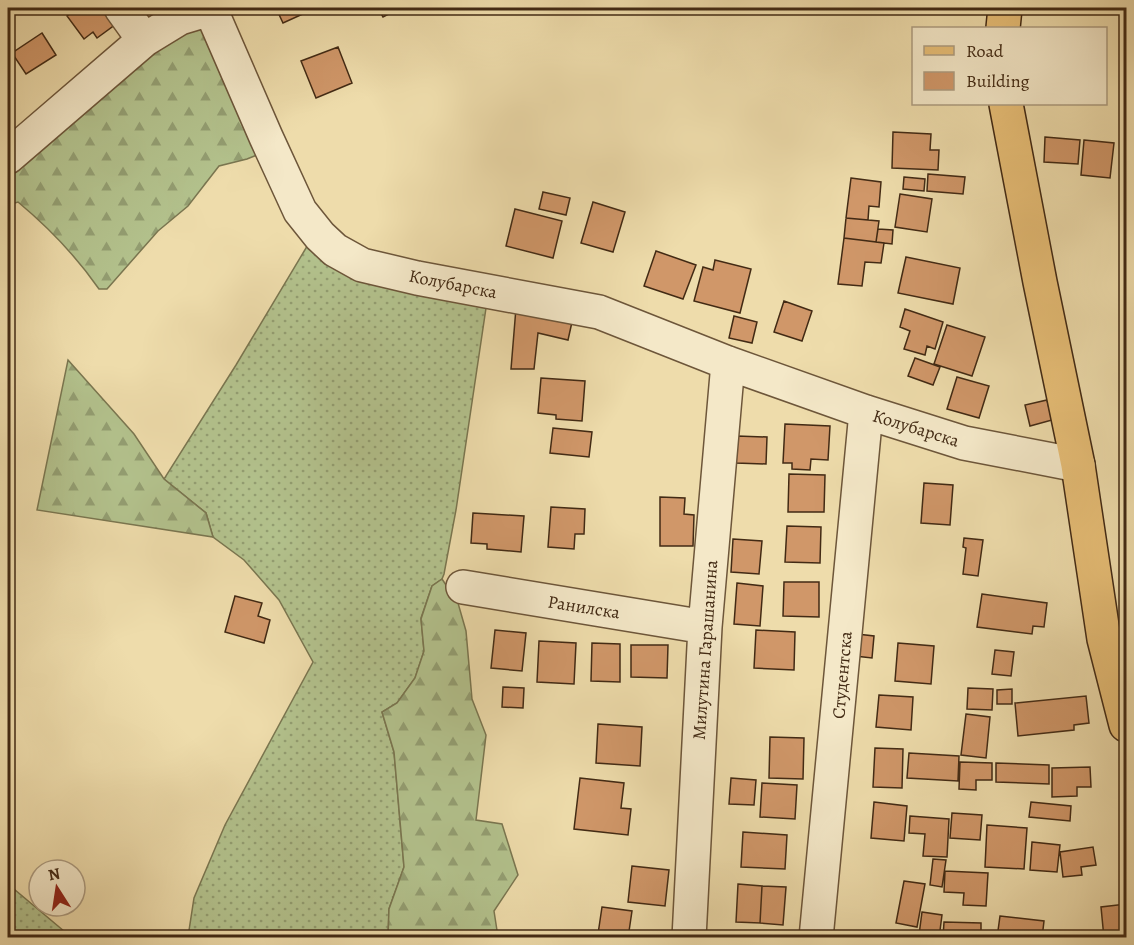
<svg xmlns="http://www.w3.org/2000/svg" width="1134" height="945" font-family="Alegreya,serif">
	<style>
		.grass { fill: url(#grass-dots); stroke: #7a7650; stroke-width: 1.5 }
		.forest { fill: url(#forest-firs); stroke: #7a7650; stroke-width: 1.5 }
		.building { fill: #d09769; stroke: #422a14; stroke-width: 1.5 }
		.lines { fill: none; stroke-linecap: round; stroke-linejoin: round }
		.minor-casing { stroke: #6d563a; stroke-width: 36 }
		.major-casing { stroke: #422a14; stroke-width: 36 }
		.minor { stroke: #f4e8c8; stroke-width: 33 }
		.major { stroke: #e7be76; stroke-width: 33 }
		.labels { text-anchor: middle; stroke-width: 4.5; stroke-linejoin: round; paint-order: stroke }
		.street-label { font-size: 18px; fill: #422a14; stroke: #f4e8c8 }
	</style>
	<defs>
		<pattern id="grass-dots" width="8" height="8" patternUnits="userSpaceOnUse" patternTransform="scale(1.5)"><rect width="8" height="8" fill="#b3c28d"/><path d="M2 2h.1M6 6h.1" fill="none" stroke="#939e72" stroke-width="1.8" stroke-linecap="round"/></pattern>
		<pattern id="forest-firs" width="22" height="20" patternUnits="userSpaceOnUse" patternTransform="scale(1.5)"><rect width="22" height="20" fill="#b3c28d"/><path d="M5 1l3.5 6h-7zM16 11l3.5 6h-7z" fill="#939e72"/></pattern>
	</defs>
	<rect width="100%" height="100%" fill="#eedcab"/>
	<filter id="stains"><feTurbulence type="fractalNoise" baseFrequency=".00333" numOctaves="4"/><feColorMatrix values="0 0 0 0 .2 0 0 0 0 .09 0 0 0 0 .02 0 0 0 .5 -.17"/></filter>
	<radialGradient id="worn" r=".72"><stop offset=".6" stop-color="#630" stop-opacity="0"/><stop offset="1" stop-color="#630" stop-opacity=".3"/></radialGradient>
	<path class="grass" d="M309 243 486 308 456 510 444 574 442 579 432 586 421 618 424 651 415 678 397 703 382 712 394 752 404 867 389 909 388 937H188L194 898 225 825 313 662 279 600 244 560 213 537 206 513 164 479 236 365Z
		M8 884 71 937H8Z"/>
	<path class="forest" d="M203 28 262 153 247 159 219 166 188 206 158 231 107 289H99C76 256 48 227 18 202L8 205V166L52 131 73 123 157 38Z
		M68 360 134 434 164 479 206 513 213 537 37 510Z
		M442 579 458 603 466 631 472 699 486 735 476 820 502 824 518 875 494 911 498 937H388L389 909 404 867 394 752 382 712 397 703 415 678 424 651 421 619 432 586Z"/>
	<path class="building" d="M78 8H104L116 24 97 38 93 32 84 39 67 16Z
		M276 8H316L283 23Z
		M378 8H400L383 17Z
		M1062 8H1113V11Z
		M42 33 56 55 26 74 12 53Z
		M338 47 352 83 316 98 301 61Z
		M893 132 931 134 930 150H939L938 170 892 168Z
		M1045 137 1080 140 1078 164 1044 162Z
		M1084 140 1114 143 1110 178 1081 175Z
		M928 174 965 177 963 194 927 191Z
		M904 177 925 179 924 191 903 189Z
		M851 178 881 182 879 207 869 206 868 220 846 218Z
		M543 192 570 198 566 215 539 209Z
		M900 194 932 199 927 232 895 227Z
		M593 202 625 212 613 252 581 243Z
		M515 209 562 221 553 258 506 246Z
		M846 218 879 221 876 242 844 238Z
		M878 229 893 230 892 244 876 242Z
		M844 238 884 243 881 263 865 262 862 286 838 284Z
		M656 251 696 265 683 299 644 286Z
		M906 257 960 268 953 304 898 293Z
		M715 260 751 269 740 313 694 301 703 267 713 270Z
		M784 301 812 311 802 341 774 332Z
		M516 308 572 322 568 340 538 333 534 369H511Z
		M905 309 943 322 935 349 927 346 925 355 904 349 910 331 900 327Z
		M734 316 757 322 752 343 729 338Z
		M947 325 985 337 972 376 934 364Z
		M915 358 940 367 933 385 908 376Z
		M957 377 989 386 979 418 947 409Z
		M541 378 585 381 582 421 556 419V415L538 413Z
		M1047 400 1052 420 1030 426 1025 405Z
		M785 424 830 426 828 460 811 459 810 470 792 469V463H783Z
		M553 428 592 432 589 457 550 453Z
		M737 436 767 437 766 464 736 463Z
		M789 474 825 475 824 512H788Z
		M924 483 953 485 950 525 921 523Z
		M660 497 685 498 684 514 694 515 693 546H660Z
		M551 507 585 509 584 534H575L574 549 548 547Z
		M473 513 524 516 521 552 487 549V544L471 543Z
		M787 526 821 527 820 563 785 562Z
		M964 538 983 540 978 576 963 574 966 548 963 547Z
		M733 539 762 541 759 574 731 572Z
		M784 582H819V617L783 616Z
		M737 583 763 586 760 626 734 624Z
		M982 594 1047 603 1044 627 1033 626 1032 634 977 627Z
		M235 596 262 603 258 616 270 620 264 643 225 632Z
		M495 630 526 633 522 671 491 668Z
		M756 630 795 632 794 670 754 668Z
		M857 634 874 636 872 658 855 656Z
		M539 641 576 643 574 684 537 682Z
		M592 643 620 644V682L591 681Z
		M898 643 934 646 931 684 895 681Z
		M631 645H668L667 678 631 677Z
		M995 650 1014 652 1011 676 992 674Z
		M503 687 524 688 523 708 502 707Z
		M968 688 993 689 992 710 967 709Z
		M1012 689V704H997V690Z
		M879 695 913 697 911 730 876 727Z
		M1086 696 1089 723 1074 725V730L1018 736 1015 703Z
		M966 714 990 717 986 758 961 755Z
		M598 724 642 727 640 766 596 763Z
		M770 737 804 738 803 779 769 778Z
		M875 748 903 749 902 788 873 787Z
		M909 753 959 756 958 781 907 778Z
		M960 762 992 763V780H976V790L959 789Z
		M996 763 1049 765V784L996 782Z
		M1090 767 1091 787H1077V796L1052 797V768Z
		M580 778 624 783 621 808 631 809 628 835 574 829Z
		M731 778 756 780 754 805 729 804Z
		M762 783 797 785 795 819 760 817Z
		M874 802 907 806 904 841 871 838Z
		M1031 802 1071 806 1070 821 1029 817Z
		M952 813 982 815 980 840 950 838Z
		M910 816 949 819 947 857 923 856 925 834 909 833Z
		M987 825 1027 828 1024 869 985 867Z
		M743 832 787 835 785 869 741 867Z
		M1032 842 1060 845 1057 872 1030 870Z
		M1093 847 1096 865 1081 867 1082 875 1063 877 1060 852Z
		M933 859 946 860 942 887 930 885Z
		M632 866 669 870 665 906 628 902Z
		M945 871 988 873 986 906 963 905 964 893 944 892Z
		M904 881 925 884 917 927 896 923Z
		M738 884 762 886 760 923 736 922Z
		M762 886 786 887 783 925 760 923Z
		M1126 904V938H1104L1101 907Z
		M602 907 632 911 628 938 598 934Z
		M922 912 942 915 939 938H903L904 933 919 935Z
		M1000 916 1044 921 1042 938H997Z
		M944 922 981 923V938H943Z
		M847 931 881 932V938H846Z
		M718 932 754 933V938H718Z
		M758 933 793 936V938H758Z"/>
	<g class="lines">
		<defs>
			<path id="minor" d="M121 8 144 40
				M210 8 266 137 300 211 320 236 335 250 362 265 417 278 599 312 728 363 866 412 964 443 1078 465
				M8 157 144 40 180 18 213 8
				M463 587 705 627
				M689 938 705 627 728 363
				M816 938 866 412"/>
			<path id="major" d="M1003 28 1005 8
				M1006 104 1040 282 1078 465 1104 639 1126 725"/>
		</defs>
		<use href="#minor" class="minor-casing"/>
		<use href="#major" class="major-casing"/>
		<use href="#minor" class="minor"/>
		<use href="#major" class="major"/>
	</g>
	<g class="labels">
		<g class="street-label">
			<text transform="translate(453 284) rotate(11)" y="6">Колубарска</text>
			<text transform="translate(916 428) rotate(17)" y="6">Колубарска</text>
			<text transform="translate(584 607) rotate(9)" y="6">Ранилска</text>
			<text transform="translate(705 650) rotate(-86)" y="6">Милутина Гарашанина</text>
			<text transform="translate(842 675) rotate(-85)" y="6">Студентска</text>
		</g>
	</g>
	<rect width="1134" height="945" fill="none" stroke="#eedcab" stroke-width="30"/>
	<rect x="9" y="9" width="1116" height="927" fill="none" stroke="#422a14" stroke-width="3"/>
	<rect x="15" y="15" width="1104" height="915" fill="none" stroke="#422a14" stroke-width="1.5"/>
	<rect x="912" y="27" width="195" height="78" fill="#f4e8c8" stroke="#ad9c80" stroke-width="1.5"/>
	<rect x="924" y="46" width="30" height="9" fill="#e7be76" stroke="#ad9c80" stroke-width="1.5"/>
	<text x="966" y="57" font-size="18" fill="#422a14">Road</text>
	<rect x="924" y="72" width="30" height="18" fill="#d09769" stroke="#ad9c80" stroke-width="1.5"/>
	<text x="966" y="87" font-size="18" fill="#422a14">Building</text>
	<g transform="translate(57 888) rotate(348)"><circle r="28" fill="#f4e8c8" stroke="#ad9c80" stroke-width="1.5"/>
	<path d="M0-4.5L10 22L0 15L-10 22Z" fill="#8f2418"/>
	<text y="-9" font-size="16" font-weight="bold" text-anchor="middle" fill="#422a14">N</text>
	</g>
	<rect width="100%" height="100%" filter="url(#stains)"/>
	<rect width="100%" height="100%" fill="url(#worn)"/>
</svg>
